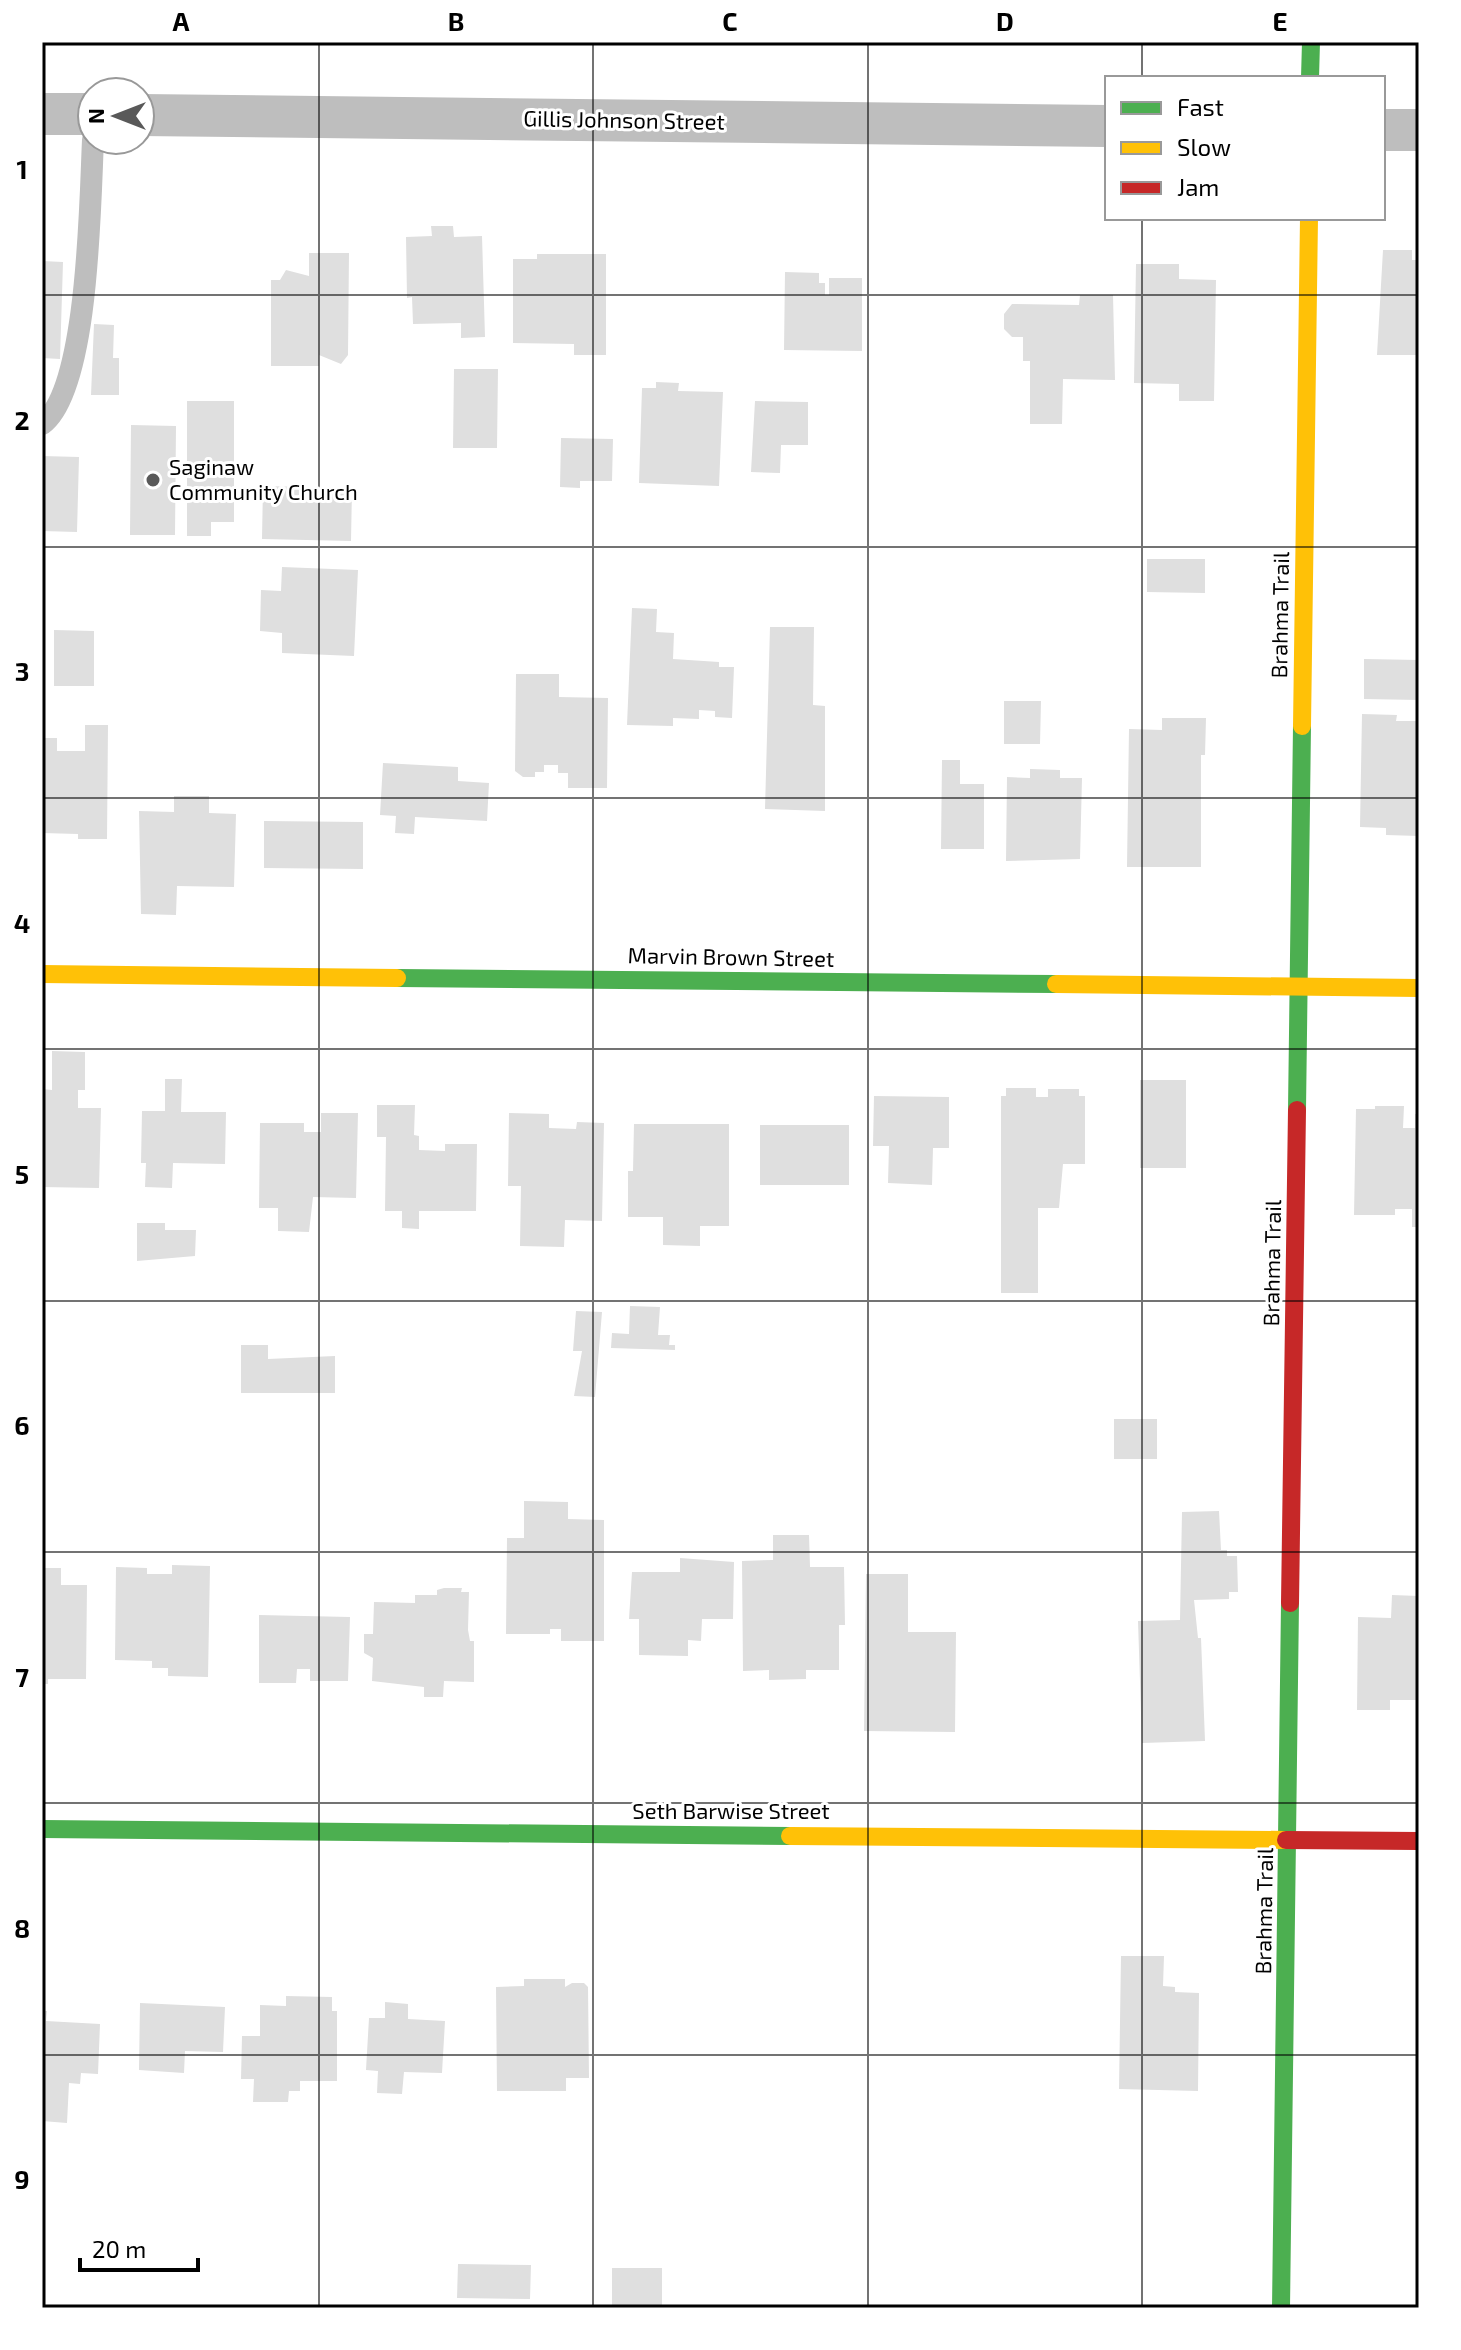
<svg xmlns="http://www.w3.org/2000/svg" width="1461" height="2350" font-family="'Exo 2',sans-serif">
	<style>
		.building { fill: #dfdfdf }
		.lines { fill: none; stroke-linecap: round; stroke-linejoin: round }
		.lane { stroke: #bebebe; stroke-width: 22 }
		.street { stroke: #bebebe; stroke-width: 42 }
		.fast { stroke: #4caf50; stroke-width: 18 }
		.slow { stroke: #ffc107; stroke-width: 18 }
		.jam { stroke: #c62828; stroke-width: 18 }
		.grid { fill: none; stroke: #000; stroke-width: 2; stroke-opacity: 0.55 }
		.poi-dot { fill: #595959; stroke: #fff; stroke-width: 3 }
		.labels { text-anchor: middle; stroke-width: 6; stroke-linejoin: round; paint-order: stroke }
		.street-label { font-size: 22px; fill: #000; stroke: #fff }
		.poi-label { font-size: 22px; fill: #000; stroke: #fff; text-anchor: start }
		.neatline { fill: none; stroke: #000; stroke-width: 3 }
		.grid-label { font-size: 26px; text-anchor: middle; font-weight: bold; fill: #000 }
	</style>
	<rect width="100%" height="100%" fill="#fff"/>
	<path class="building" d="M431 226H453L454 237 482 236 485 337 461 338V323L413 324 412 297 407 298 406 237 432 236Z
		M1383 250H1412V260H1419V355H1377Z
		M309 253H349L348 355 341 364 319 355V366H271V280H280L286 270 309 276Z
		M537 254H606V355H574V344L513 343V259H537Z
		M42 261 63 262 60 359 42 358Z
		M1136 264H1179V279L1216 280 1214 401H1179V384L1134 383Z
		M785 272 819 273V283H825V295H829V278H862V351L784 350Z
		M1080 295H1113L1115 380 1063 379 1062 424H1030V361H1023V337H1012L1004 329V314L1012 304 1079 305Z
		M94 324 114 325 113 358H119V395H91Z
		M454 369H498L497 448H453Z
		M656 382 679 383 678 391 723 392 719 486 639 483 642 388H656Z
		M187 401H234V522H211V536H187Z
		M755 401 808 402V445H781L780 473 751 472Z
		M131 425 176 426 175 535H130Z
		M561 438 613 439 612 481H580V488L560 487Z
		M42 456 79 457 77 532 42 531Z
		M263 486 352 488 351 541 262 539Z
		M1147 559H1205V593L1147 592Z
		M282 567 358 570 354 656 282 653V633L260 631 261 590 281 591Z
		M632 608 657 609 656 632 674 633 673 659 719 662V667H734L732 718 715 717V711L699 710V719L673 718V726L627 725Z
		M770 627H814L813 705 825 706V811L765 809Z
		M54 630 94 631V686H54Z
		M1364 659 1419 660V700L1364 699Z
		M516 674H559V697L608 698 607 788H568V773H558V765H544V772H535V777H523L515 771Z
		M1004 701H1041L1040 744H1004Z
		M1362 714 1397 715 1396 721H1419V836L1386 835V828L1360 827Z
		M1162 718H1206L1205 755H1201V867H1127L1129 729 1162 730Z
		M85 725H108L107 839H78V834L42 833V738H57V751H85Z
		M942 760H960V784H984V849H941Z
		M383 763 458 767V781L489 783 487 821 415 817 414 834 395 833 396 816 380 815Z
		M1030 769 1060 770V778H1082L1080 859 1006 861 1007 777 1030 778Z
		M174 796H209V813L236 814 234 887 177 886 176 915 141 914 139 811 174 812Z
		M264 821 363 822V869L264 868Z
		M52 1051 85 1052V1090H78V1108H101L99 1188 42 1187V1089L52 1090Z
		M165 1079H182L181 1112H226L225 1164 173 1163 172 1188 145 1187 146 1163H141L142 1111H165Z
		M1140 1080H1186V1168H1140Z
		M1006 1088H1036V1097H1048V1089H1079V1096H1085V1164H1063L1059 1208H1038V1293H1001V1096H1006Z
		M874 1096 949 1097V1148H933L932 1185 888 1183 889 1146H873Z
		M377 1105H415L414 1135 419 1136V1150L445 1151V1144H477L476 1211H419V1229L402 1228V1211H385L386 1137H377Z
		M1375 1106H1404L1403 1128H1415V1114H1419V1227H1412V1209H1395V1215H1354L1356 1109H1375Z
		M321 1113H358L356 1198 313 1197 309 1232 278 1231V1208H259L260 1123H304V1132H321Z
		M509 1113 549 1114V1128L576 1129 577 1122 604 1123 602 1221 565 1220 564 1247 520 1246 521 1186H508Z
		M634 1124H729V1226H700V1246L663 1245V1217H628V1171H633Z
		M760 1125H849V1185H760Z
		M137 1223H165V1230H196L195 1256 137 1261Z
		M630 1306 660 1307 658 1335H670L669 1345H675V1350L611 1348 612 1333 629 1334Z
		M576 1311 602 1312 595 1397 574 1396 582 1351H573Z
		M241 1345H268V1359L335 1356V1393H241Z
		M1114 1419H1157V1459H1114Z
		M524 1501 568 1502V1519L604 1520V1641H561V1629H550V1634H506L507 1538H524Z
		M1219 1511 1221 1550H1227V1556H1237L1238 1592H1229V1599L1194 1600 1198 1638H1201L1205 1741 1142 1743 1138 1621 1180 1620 1182 1512Z
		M773 1535H809L810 1567H844L845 1625H839V1670H806V1679L769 1680V1670L743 1671 742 1561 773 1560Z
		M680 1558 734 1562 733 1619H702L701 1641 688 1640V1656L639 1655V1619H629L632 1572H680Z
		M172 1565 210 1566 208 1677 168 1676V1668H152V1661L115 1660 116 1567 147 1568V1574H172Z
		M42 1568H61V1585H87L86 1679H48V1684H42Z
		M866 1574H908V1632H956L955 1732 864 1731Z
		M444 1588H462L461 1592H469L468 1630 470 1641H474V1682L444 1681 443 1697H424V1687L372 1681 373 1658 364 1653V1634H373L374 1602 415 1603V1595H437V1590Z
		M1392 1595 1419 1596V1700H1390V1710H1357L1358 1617 1391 1618Z
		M259 1615 350 1617 348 1681H310V1669H297L296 1683H259Z
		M1121 1956H1164L1163 1986 1175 1987V1992L1199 1993 1198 2091 1119 2089Z
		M524 1979H565V1987L572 1983H584L588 1987 589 2078H566V2091H497L496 1987 524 1986Z
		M286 1996 332 1997V2011H337V2081H300V2091H289L288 2102H253L254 2079H241L242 2036H260V2005L286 2006Z
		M385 2002 408 2004V2019L445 2021 442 2073 404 2072 402 2094 377 2093 378 2071 366 2070 369 2018H385Z
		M140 2003 225 2007 223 2052 185 2051 184 2073 139 2070Z
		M42 2011H47L46 2021 100 2024 98 2074 81 2073 80 2084 69 2083 67 2123 42 2121Z
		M458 2264 531 2265 530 2299 457 2298Z
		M612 2268H662V2308H612Z"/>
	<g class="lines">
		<path class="lane" d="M42 424C89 390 90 200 93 140"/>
		<path class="street" d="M42 114H92
			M140 115 1107 126
			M1383 130H1419"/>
		<path class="fast" d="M1310 78 1311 42
			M397 978 1056 984
			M1297 1110 1302 726
			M42 1829 790 1836
			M1281 2308 1290 1603"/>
		<path class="slow" d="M1302 726 1309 218
			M42 974 397 978
			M1056 984 1419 988
			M790 1836 1286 1840"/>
		<path class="jam" d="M1290 1603 1297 1110
			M1286 1840 1419 1841"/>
	</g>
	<path class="grid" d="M319 42V2308M593 42V2308M868 42V2308M1142 42V78M1142 218V2308M42 295H1419M42 547H1419M42 798H1419M42 1049H1419M42 1301H1419M42 1552H1419M42 1803H1419M42 2055H1419"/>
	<circle class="poi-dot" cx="153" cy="480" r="8"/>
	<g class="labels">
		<g class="street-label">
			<text transform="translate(624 120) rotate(1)" y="8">Gillis Johnson Street</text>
			<text transform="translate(1280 615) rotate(-89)" y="8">Brahma Trail</text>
			<text transform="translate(731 957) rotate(1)" y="8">Marvin Brown Street</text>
			<text transform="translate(1272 1263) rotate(-89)" y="8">Brahma Trail</text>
			<text x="731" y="1819">Seth Barwise Street</text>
			<text transform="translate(1264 1911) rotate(-89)" y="8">Brahma Trail</text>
		</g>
		<g class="poi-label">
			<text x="169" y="475">Saginaw<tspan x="169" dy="25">Community Church</tspan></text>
		</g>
	</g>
	<rect width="1461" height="2350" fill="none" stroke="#ffffff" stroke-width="88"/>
	<rect x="1105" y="76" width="280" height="144" fill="#ffffff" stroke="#999999" stroke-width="2"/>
	<rect x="1121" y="102" width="40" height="12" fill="#4caf50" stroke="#999999" stroke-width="2"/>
	<text x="1177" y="116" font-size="24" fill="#000000">Fast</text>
	<rect x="1121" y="142" width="40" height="12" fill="#ffc107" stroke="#999999" stroke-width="2"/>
	<text x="1177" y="156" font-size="24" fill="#000000">Slow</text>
	<rect x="1121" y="182" width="40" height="12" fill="#c62828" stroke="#999999" stroke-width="2"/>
	<text x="1177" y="196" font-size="24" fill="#000000">Jam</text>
	<g transform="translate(116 116) rotate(270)"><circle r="38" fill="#ffffff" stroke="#999999" stroke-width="2"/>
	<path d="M0-6L14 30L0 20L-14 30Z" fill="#595959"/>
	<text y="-12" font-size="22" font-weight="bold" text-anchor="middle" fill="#000000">N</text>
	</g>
	<path d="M80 2258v12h118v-12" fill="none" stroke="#000000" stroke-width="4"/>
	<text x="92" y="2258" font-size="24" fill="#000000" stroke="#ffffff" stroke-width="6" paint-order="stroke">20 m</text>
	<rect x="44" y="44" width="1373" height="2262" class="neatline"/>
	<g class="grid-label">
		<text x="181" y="31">A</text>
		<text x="456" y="31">B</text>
		<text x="730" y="31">C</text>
		<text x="1005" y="31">D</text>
		<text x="1280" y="31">E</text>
		<text x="22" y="179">1</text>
		<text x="22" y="430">2</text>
		<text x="22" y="681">3</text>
		<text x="22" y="933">4</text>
		<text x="22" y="1184">5</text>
		<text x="22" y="1435">6</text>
		<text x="22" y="1687">7</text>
		<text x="22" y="1938">8</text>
		<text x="22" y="2189">9</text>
	</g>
</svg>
